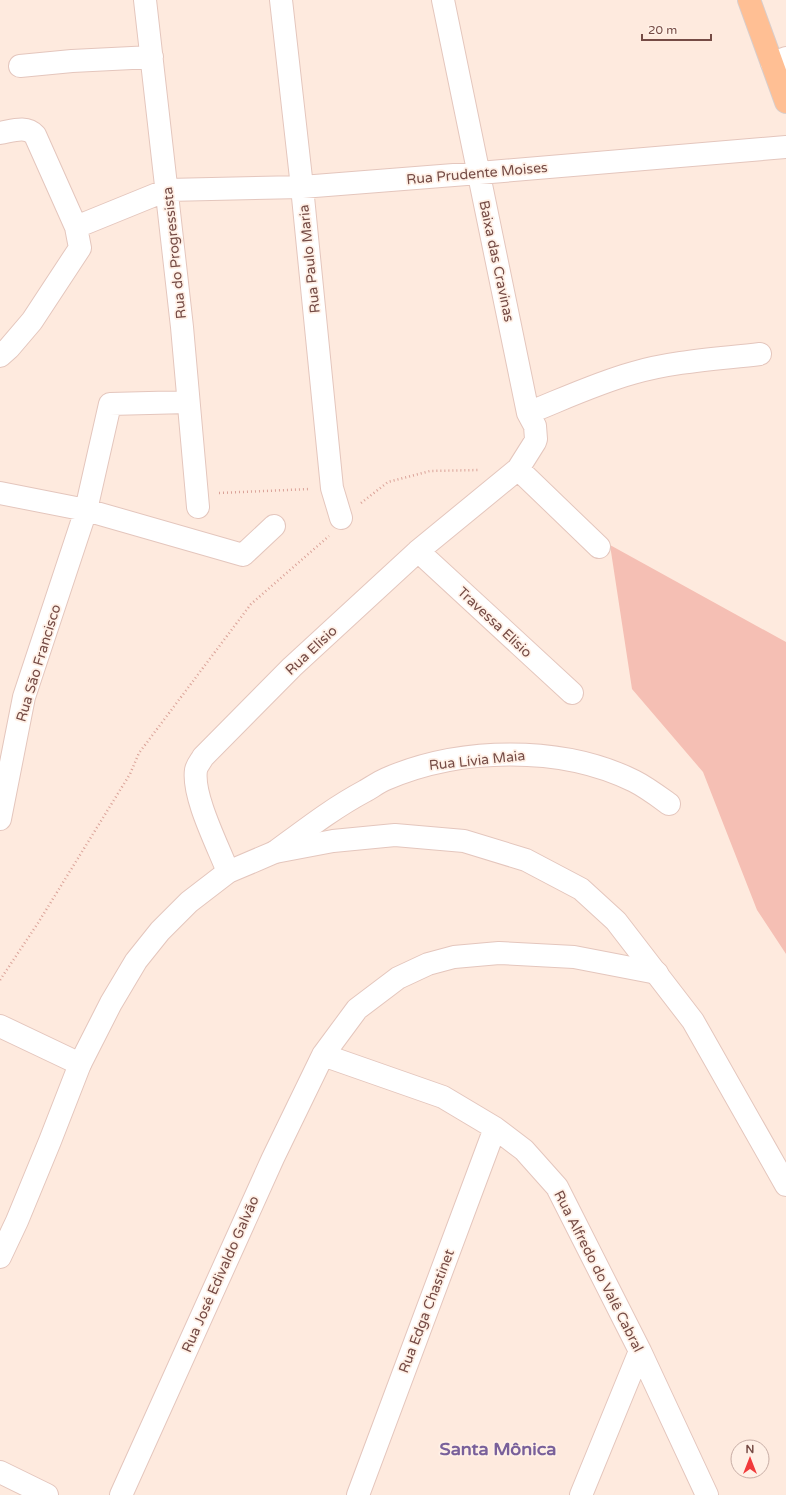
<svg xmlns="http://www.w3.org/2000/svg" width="786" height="1495" font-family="'Varela Round',sans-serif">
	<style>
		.building { fill: #f5bfb4 }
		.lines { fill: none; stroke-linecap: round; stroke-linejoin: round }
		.minor-casing { stroke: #e4c6bd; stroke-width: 24 }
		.tertiary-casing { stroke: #e4c6bd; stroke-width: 24 }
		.primary-casing { stroke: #d8cdcb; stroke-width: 24 }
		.path { stroke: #daa298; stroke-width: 2.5; stroke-dasharray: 1 3; stroke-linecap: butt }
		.minor { stroke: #fff; stroke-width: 22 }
		.tertiary { stroke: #fff; stroke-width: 22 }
		.primary { stroke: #ffbf94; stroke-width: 22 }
		.labels { text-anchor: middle; stroke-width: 3.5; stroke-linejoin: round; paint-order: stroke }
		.street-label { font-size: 14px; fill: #754b45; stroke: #fff0e6 }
		.district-label { font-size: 18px; font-weight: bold; fill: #79609a; stroke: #fff0e6 }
	</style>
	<rect width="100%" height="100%" fill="#feeade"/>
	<path class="building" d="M610 545 786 642V954L757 910 703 772 632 689Z"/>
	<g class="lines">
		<defs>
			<path id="minor" d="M145 0 182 327 198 507
				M281 0 302 187 332 488 341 518
				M772 63 786 58
				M20 66 72 61 152 57
				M0 133C12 131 26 125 35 135L76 227 80 248 32 321 9 348 0 356
				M76 227 167 190 302 187 479 173 786 147
				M528 413C563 399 597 383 633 373 674 361 718 359 760 354
				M518 469 599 547
				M0 493 86 510 243 555 274 526
				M418 551 572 693
				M0 819 24 697 86 510 110 404 188 402
				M275 852C305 830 333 808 365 791 372 787 379 782 386 779 460 747 561 745 634 781 646 787 658 796 669 804
				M228 872C218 846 192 796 196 770 197 765 201 761 203 757L292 667 418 551 518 469 535 442 536 439 535 426 528 413 443 0
				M0 1026 80 1064
				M323 1055 443 1097 495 1128 524 1150 557 1187 640 1351 707 1495
				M0 1472 47 1495
				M121 1495 273 1158 323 1055 357 1009 398 978 428 964 454 957 499 953 574 957 657 973
				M358 1495 495 1128
				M581 1495 640 1351"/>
			<path id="tertiary" d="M0 1257 17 1221 50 1141 80 1064 111 1003 136 961 160 931 189 902 228 872 275 852 333 841 395 835 464 841 526 860 581 889 616 921 693 1021 786 1185"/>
			<path id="primary" d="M749 0 786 102"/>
		</defs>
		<use href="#minor" class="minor-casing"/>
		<use href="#tertiary" class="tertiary-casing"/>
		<use href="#primary" class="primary-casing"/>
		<path class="path" d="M219 493 310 489
			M361 503 388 482 430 471 479 470
			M0 980 38 923 130 774 139 753 251 604 329 536"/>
		<use href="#minor" class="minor"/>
		<use href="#tertiary" class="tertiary"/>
		<use href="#primary" class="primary"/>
	</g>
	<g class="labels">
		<g class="street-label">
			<text transform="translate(477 173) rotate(-5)" y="5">Rua Prudente Moises</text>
			<text transform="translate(174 253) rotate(-96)" y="5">Rua do Progressista</text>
			<text transform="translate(309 259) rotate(-96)" y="5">Rua Paulo Maria</text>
			<text transform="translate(497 261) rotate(78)" y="5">Baixa das Cravinas</text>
			<text transform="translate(495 622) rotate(43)" y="5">Travessa Elisio</text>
			<text transform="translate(311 650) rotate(-43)" y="5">Rua Elisio</text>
			<text transform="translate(38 663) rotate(-73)" y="5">Rua São Francisco</text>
			<text transform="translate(477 760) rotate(-6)" y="5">Rua Lívia Maia</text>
			<text transform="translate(599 1271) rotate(63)" y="5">Rua Alfredo do Valê Cabral</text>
			<text transform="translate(220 1274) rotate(-66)" y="5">Rua José Edivaldo Galvão</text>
			<text transform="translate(426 1311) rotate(-69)" y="5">Rua Edga Chastinet</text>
		</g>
		<g class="district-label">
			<text x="498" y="1455">Santa Mônica</text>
		</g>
	</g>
	<g transform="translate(750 1459)"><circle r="19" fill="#fff0e6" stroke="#c8aea6"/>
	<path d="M0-3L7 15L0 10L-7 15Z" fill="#f13a3b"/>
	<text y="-6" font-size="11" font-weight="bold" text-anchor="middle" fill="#754b45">N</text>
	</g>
	<path d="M642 34v6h69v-6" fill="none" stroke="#754b45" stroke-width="2"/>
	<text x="648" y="34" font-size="12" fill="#754b45" stroke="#fff0e6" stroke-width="3" paint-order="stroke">20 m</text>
</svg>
